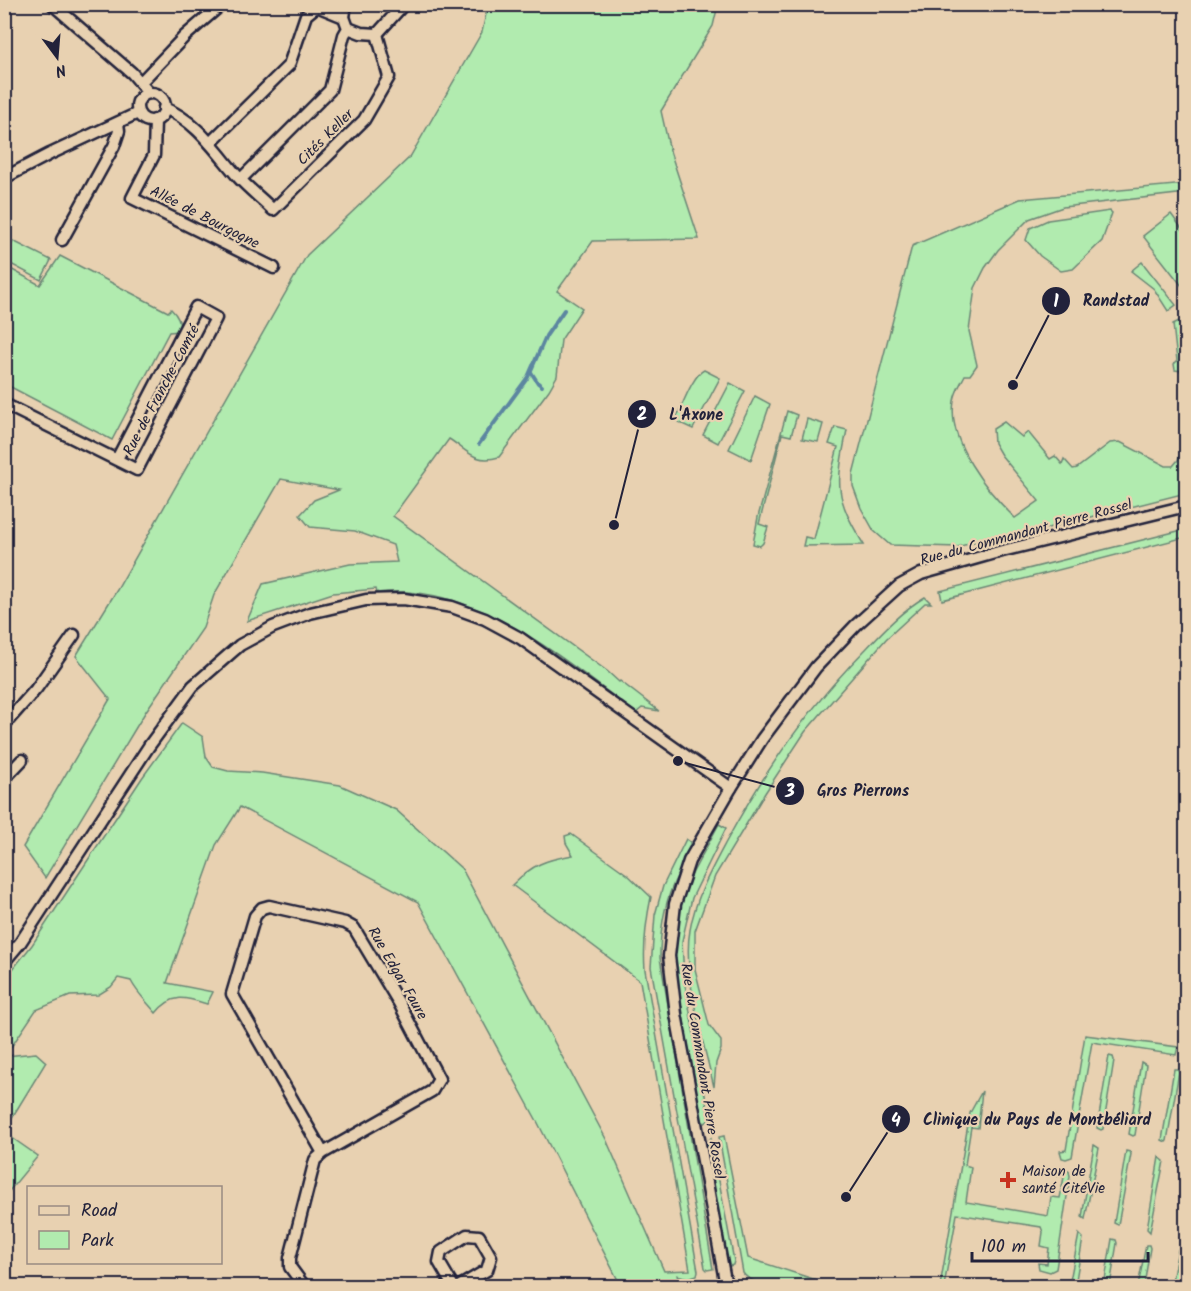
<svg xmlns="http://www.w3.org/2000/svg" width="1191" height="1291" font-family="Kalam,sans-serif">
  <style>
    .green { fill: #b1ebaf; stroke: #6a8675; stroke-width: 1.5 }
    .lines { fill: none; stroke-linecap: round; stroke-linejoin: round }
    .stream { stroke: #5c86a0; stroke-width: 4 }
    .street-casing { stroke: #22223b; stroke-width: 15 }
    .street { stroke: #e8d1b1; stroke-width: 10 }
    .poi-dot { fill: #c8321e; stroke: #e8d1b1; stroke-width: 2 }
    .labels { text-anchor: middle; stroke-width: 4.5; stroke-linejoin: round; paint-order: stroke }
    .street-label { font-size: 15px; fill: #22223b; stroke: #e8d1b1 }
    .poi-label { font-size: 15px; fill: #22223b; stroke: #e8d1b1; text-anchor: start }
    .leader { fill: none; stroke: #22223b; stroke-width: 2 }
    .callout-dot { fill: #22223b; stroke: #e8d1b1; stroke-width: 2 }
    .mark-label { font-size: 18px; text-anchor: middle; font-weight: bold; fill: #fff }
    .callout-label { font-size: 16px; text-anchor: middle; font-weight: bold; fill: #22223b; stroke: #e8d1b1; stroke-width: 4.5; stroke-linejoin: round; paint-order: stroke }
  </style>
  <rect width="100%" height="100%" fill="#e8d1b1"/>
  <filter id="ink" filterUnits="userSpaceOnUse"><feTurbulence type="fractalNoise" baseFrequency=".0167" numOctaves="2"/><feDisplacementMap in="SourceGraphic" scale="12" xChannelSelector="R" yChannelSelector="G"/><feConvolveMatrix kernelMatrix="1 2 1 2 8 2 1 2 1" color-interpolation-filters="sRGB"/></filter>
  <g filter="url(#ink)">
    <g class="green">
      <path d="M488 5H718L713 26 661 111 670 151 699 239 593 241 557 291 582 308 561 340 557 376 549 390 499 457C475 464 468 451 449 439L393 516 607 671 619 682 620 681 659 711 642 708 636 713C563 659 475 581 377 593L376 589 333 593 247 621 263 584 350 564 397 562 393 545 355 531 310 527 300 515 314 500 339 490 281 479 214 595 203 628 146 711 45 878 23 847 110 699 76 656 117 590 307 255 410 157 482 32Z"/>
      <path d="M1186 184V193L1063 207 1029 219 998 250 985 268 975 288 969 331 977 365 970 375H965C961 383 955 392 954 401 947 442 987 491 1015 518L1039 501 1001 455 994 443 993 429 1004 422 1022 437 1028 432 1050 459 1055 456 1062 464 1064 459 1073 469 1077 468 1110 443 1120 442 1166 466H1173L1178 460 1181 452 1186 453V493L1008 538 980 540 958 547 890 545 874 531 861 508 853 486V474L912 246 1020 199Z"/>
      <polygon points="1110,211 1112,213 1102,241 1073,269 1061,271 1040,256 1026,240 1030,228 1048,220"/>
      <polygon points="1171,214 1186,234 1186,291 1143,236"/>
      <polygon points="13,241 51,260 41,280 5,261"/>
      <path d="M60 256 168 312 171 309C178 316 180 321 180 331L169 332 112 440 5 384 4 271 7 267 40 285Z"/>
      <polygon points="1142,262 1176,305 1168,311 1154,289 1131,271"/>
      <polygon points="1179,321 1186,323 1186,375 1182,371 1175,370 1174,364 1177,361 1173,324"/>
      <path d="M704 370 720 378 693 429 678 422 677 416C683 404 693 375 704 370Z"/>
      <polygon points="730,383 745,391 718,443 703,435"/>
      <polygon points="755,396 770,404 751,460 729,449"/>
      <polygon points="787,411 797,415 791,436 782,434 759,524 768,527 763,543 760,546 753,544 758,517"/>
      <polygon points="807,419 823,424 818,442 802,439"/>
      <path d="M835 427 847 430C836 485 834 496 864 545L803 546 805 537 814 539 838 447 829 444Z"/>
      <polygon points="1186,529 1186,537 942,600 940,591"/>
      <path d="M925 597 931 603H925L886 639 805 732 765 793 715 876 695 931V969L709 1025 721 1041V1049L716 1063 714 1087C704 1044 682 973 690 930 695 899 711 870 726 842 764 772 808 708 864 651 882 632 901 611 925 597Z"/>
      <path d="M182 723 203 737 206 757 213 767 228 771 262 773 340 785 396 810 462 869 606 1139 664 1271 690 1270 640 981 512 885C533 864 545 860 573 855L566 843 565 836 571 834 628 875 651 897C646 921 643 945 645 970L698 1271 697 1275 688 1278 677 1275 680 1286H621L537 1121 418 902 240 807 216 845 167 983 213 992 207 1004C184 997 172 993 156 1013 147 1002 137 993 131 981L118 978 111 987 98 995 70 996 36 1010 5 1056 36 1053 46 1062 5 1129V979L32 945 142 778Z"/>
      <polygon points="719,824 726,828 692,898 682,941 684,979 709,1117 709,1120 705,1123 701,1120 674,963 677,917 683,897 693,872"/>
      <path d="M686 839 690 842C691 856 678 872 673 885 663 909 660 933 660 958L713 1269 707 1270 705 1268 651 967 655 915 663 886Z"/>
      <polygon points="1085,1035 1178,1047 1176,1055 1092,1042 1072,1157 1066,1159 1062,1158 1060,1151 1066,1150"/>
      <polygon points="1109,1056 1113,1057 1114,1060 1103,1129 1101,1130 1097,1128"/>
      <polygon points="1141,1062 1146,1065 1135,1135 1133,1136 1129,1134"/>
      <polygon points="1174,1069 1178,1069 1179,1072 1167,1141 1166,1142 1162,1140"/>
      <polygon points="982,1091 978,1128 971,1127 965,1165 971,1167 966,1202 1048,1216 1051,1197 1060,1198 1064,1177 1055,1175 1056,1172 1060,1169 1069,1171 1070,1176 1056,1269 1050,1272 1039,1269 1038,1263 1047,1264 1049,1248 1041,1246 1043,1232 1041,1227 957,1214 944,1286 940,1286 970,1113"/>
      <polygon points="5,1133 38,1156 5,1196"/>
      <path d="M724 1136 748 1258 835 1286C814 1287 755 1291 743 1273L719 1137Z"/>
      <polygon points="711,1138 734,1261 733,1265 727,1267 705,1145"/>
      <polygon points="1094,1145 1099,1148 1085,1219 1082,1217"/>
      <polygon points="1126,1151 1130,1152 1131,1154 1118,1225 1114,1223"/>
      <polygon points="1159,1157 1164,1161 1150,1232 1147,1229"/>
      <polygon points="1079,1234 1083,1238 1075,1286 1069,1286"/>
      <polygon points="1112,1239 1116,1240 1117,1243 1110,1286 1104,1286"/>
      <polygon points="1146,1245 1149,1245 1150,1248 1144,1286 1138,1286"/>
      <polygon points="1178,1250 1183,1253 1177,1286 1171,1286"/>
    </g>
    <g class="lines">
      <g class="stream">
        <polyline points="531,372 538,383 542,386"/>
        <polyline points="479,444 528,377 546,336 564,310"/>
      </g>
      <defs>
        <g id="street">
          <polyline points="52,4 132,73 149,93"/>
          <polyline points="348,28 361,33 377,34 404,4"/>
          <polyline points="141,82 185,36 222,4"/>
          <circle cx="151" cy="107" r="14"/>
          <path d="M164 108C196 120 217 153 239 178 249 189 262 199 273 210L364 120 389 77 377 34"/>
          <polyline points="155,120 154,155 132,198 274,268"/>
          <polyline points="210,143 289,65 306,15 317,6 344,17"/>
          <polyline points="4,178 50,154 138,113"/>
          <polyline points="241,179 330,90 344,35 348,28 344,17 346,4"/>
          <polyline points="62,240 114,146 119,131 118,124"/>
          <polyline points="4,404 137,470 216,318 196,307 117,459"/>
          <polyline points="4,725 36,689 74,635"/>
          <polyline points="4,779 22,760"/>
          <polyline points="4,962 20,943 149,746 193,686 240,645 273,627 310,613 366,600 404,599 452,607 485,619 520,638 731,788"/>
          <polyline points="304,1286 290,1267 290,1258 315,1160 323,1153 432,1091 439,1079 399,1003 354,928 345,923 269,906 262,908 255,916 232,994 323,1153"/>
          <polyline points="453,1286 439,1262 441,1252 467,1235 479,1236 491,1257 487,1270 460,1286"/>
          <polyline points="726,1286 676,1014 669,956 675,904 689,861 731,788 762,739 816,667 856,625 899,586 921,574 1002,551 1186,506"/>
        </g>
      </defs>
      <use href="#street" class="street-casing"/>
      <use href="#street" class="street"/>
    </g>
  </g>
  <path class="poi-dot" d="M1005 1171h6v6h6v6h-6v6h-6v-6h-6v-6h6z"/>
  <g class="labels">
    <g class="street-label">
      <text transform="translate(325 137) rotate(-45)" y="5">Cités Keller</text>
      <text transform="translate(205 217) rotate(27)" y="5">Allée de Bourgogne</text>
      <text transform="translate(161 390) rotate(-62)" y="5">Rue de Franche-Comté</text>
      <text transform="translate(1026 532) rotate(-15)" y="5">Rue du Commandant Pierre Rossel</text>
      <text transform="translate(398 973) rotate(60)" y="5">Rue Edgar Faure</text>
      <text transform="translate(703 1071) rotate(81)" y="5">Rue du Commandant Pierre Rossel</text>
    </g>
    <g class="poi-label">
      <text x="1022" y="1176">Maison de<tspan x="1022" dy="17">santé CitéVie</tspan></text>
    </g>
  </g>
  <path class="leader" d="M1013 385L1056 301M614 525L642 414M678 761L790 791M846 1197L896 1119"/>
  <g class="callout-dot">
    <circle cx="1013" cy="385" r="6"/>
    <circle cx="614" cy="525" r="6"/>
    <circle cx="678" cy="761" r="6"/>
    <circle cx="846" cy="1197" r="6"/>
    <circle cx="1056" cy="301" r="15"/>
    <circle cx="642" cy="414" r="15"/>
    <circle cx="790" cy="791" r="15"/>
    <circle cx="896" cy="1119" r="15"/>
  </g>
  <g class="mark-label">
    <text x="1056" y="307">1</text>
    <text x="642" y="420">2</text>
    <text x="790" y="797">3</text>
    <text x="896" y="1126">4</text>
  </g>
  <g class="callout-label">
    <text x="1116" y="306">Randstad</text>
    <text x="696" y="420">L'Axone</text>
    <text x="863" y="796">Gros Pierrons</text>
    <text x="1037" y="1125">Clinique du Pays de Montbéliard</text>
  </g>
  <rect width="1191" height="1291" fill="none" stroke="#e8d1b1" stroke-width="24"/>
  <rect x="12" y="12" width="1167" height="1267" fill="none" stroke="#22223b" stroke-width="2" filter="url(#ink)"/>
  <rect x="27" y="1186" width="195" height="78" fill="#e8d1b1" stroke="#998b82" stroke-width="1.5"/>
  <rect x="39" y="1206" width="30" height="9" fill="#e8d1b1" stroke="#998b82" stroke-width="1.5"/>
  <text x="81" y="1216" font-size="18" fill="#22223b">Road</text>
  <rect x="39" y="1231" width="30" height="18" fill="#b1ebaf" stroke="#998b82" stroke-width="1.5"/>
  <text x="81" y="1246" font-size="18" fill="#22223b">Park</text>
  <g transform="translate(57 57) rotate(164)" stroke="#e8d1b1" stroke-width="4.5" paint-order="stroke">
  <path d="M0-4.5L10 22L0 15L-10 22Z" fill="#22223b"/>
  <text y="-9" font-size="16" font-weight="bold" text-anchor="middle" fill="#22223b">N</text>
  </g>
  <path d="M972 1252v9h176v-9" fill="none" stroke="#22223b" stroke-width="3"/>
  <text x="981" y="1252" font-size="18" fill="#22223b" stroke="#e8d1b1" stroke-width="4.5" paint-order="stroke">100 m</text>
</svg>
